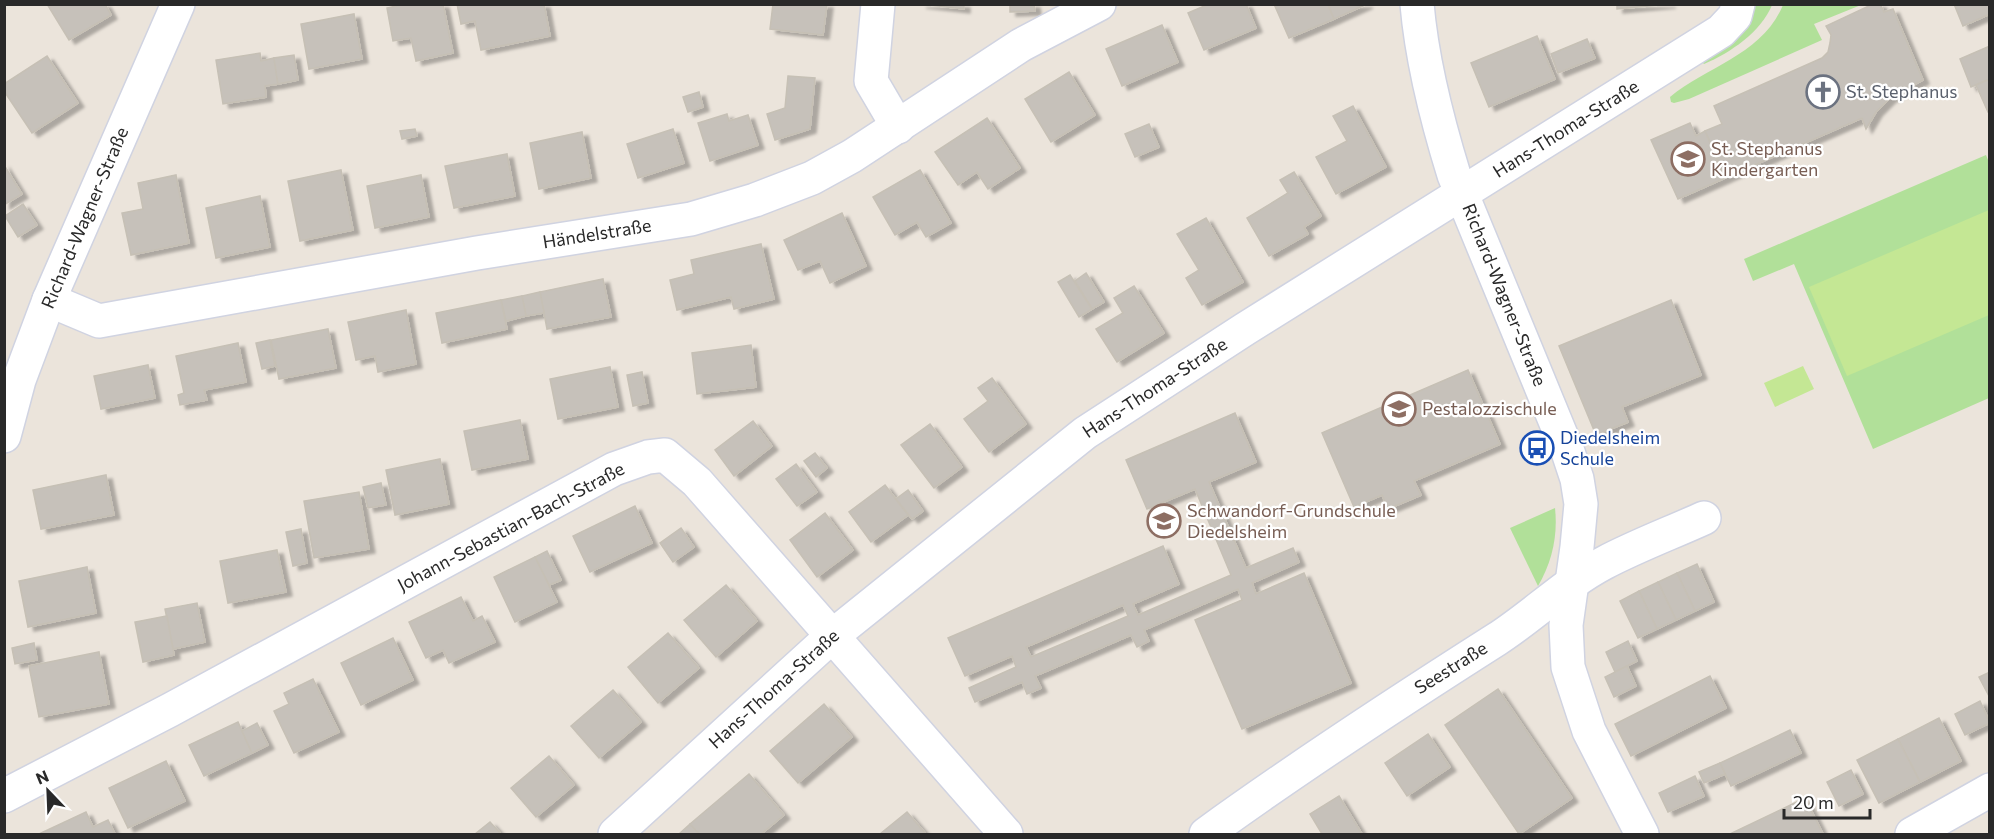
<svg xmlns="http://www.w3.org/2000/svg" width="1994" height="839" font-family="Commissioner,sans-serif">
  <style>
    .green { fill: #b1e099 }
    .pitch { fill: #c4e794 }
    .building { fill: #c6c1ba; stroke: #c6c0b5; stroke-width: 1.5; fill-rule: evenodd; filter: url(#shadow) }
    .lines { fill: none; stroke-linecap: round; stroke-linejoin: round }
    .minor-casing { stroke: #d0d3e1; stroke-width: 36 }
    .minor { stroke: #fff; stroke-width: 33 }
    .labels { text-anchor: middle; stroke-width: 4.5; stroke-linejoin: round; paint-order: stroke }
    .worship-label { font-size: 18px; fill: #5b616d; stroke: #fff; text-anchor: start }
    .street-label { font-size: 18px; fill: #292929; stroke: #fff }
    .education-label { font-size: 18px; fill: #785e54; stroke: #fff; text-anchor: start }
    .transit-label { font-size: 18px; fill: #164399; stroke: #fff; text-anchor: start }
  </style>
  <defs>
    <filter id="shadow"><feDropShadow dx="6" dy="4" stdDeviation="1.5" flood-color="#0004"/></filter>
  </defs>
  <rect width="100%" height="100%" fill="#ebe4db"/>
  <g class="green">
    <path d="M1749 5H1772C1761 32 1730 53 1704 64L1701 61Z"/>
    <path d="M1783 5H1861L1814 24 1822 40 1689 99 1674 103 1671 102 1670 97C1708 66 1763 54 1783 5Z"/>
    <polygon points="1986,155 1990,165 1989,398 1873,449 1794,264 1753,281 1744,259"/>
    <path d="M1555 508C1558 536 1552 562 1538 586L1510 528Z"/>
  </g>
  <g class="pitch">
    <polygon points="1989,210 1989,315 1847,376 1809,287"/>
    <polygon points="1803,366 1814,389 1775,407 1764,383"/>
  </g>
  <g class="building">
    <polygon points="47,4 105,4 111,15 69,40"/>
    <polygon points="405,4 443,4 453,53 416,61 411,38 393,41 387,8"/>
    <polygon points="457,4 544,4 550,36 481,50 475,21 461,24"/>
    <polygon points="773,4 827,4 823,35 770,29"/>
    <polygon points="920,4 964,4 964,9"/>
    <polygon points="1010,4 1034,4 1035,11 1010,12"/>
    <polygon points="1209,4 1246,4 1256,28 1204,50 1188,13"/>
    <polygon points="1274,4 1328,4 1334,19 1289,38"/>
    <polygon points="1328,4 1367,4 1334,19"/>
    <polygon points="1617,4 1670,4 1617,9"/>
    <polygon points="1873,4 1880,4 1884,12 1893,9 1923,80 1890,98 1876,112 1866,129 1862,118 1725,178 1705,131 1722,124 1714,106 1822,58 1828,52 1830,43 1831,35 1826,26"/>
    <polygon points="1954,4 1990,4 1990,14 1963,26"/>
    <polygon points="354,14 362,59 309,69 301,24"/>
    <polygon points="1162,25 1178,62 1122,86 1106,49"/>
    <polygon points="1537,36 1555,79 1489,107 1471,63"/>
    <polygon points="1587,39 1595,58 1558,73 1551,54"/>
    <polygon points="1990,46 1990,79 1971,87 1960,59"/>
    <polygon points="260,53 261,61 274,58 278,84 265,86 266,97 223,104 216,60"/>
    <polygon points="294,55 298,80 278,84 274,58"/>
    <polygon points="47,56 78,103 32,133 4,91 4,84"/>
    <polygon points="1069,72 1095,115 1051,142 1025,99"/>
    <polygon points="788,76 815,78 810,129 775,140 767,114 785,108"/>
    <polygon points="1990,79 1990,111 1988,112 1976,85"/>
    <polygon points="699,92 703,107 688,112 683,97"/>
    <polygon points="1353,106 1386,167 1336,194 1316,157 1347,141 1333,116"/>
    <polygon points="727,114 729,121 748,115 758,145 710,161 698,123"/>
    <polygon points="987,118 1020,168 988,189 977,172 958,185 935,152"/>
    <polygon points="1690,123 1696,136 1705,131 1725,178 1678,199 1651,140"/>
    <polygon points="1149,124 1159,147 1135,157 1125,134"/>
    <polygon points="415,129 417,136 402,139 400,131"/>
    <polygon points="673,129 684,163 638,178 627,144"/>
    <polygon points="582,132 591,178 539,189 530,143"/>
    <polygon points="507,154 515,196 454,208 445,166"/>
    <polygon points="4,165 22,194 4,205"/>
    <polygon points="341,170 353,230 300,241 288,181"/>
    <polygon points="920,170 951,223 926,237 917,222 895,235 873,197"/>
    <polygon points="1294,172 1321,216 1304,227 1308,234 1269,256 1247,218 1288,193 1280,180"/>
    <polygon points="176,175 189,243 131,255 122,213 143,209 138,183"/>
    <polygon points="421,175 429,217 375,228 367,186"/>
    <polygon points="260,196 270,247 216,258 206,208"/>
    <polygon points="23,204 37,225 18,237 5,216"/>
    <polygon points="842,213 866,266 830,283 820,261 798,270 784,240"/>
    <polygon points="1206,218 1243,282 1202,305 1186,278 1199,270 1177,234"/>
    <polygon points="761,244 774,299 734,309 731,297 677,310 670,280 694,274 691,260"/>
    <polygon points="1086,273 1104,302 1092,309 1075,281"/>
    <polygon points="1070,275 1092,309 1079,317 1058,282"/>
    <polygon points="603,279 611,317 547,329 540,292"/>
    <polygon points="1134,286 1164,333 1117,362 1096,329 1123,313 1114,298"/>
    <polygon points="540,292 544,313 526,316 522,296"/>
    <polygon points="522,296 526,316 506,321 501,300"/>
    <polygon points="501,300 507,329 442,343 436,313"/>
    <polygon points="1671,300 1701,375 1622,407 1628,422 1596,435 1559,346"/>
    <polygon points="406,310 416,364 378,372 375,356 356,360 348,322"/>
    <polygon points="328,329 336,368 279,379 271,340"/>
    <polygon points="270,340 275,366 262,369 256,343"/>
    <polygon points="238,343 246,382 204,390 207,400 180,405 178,395 184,393 176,356"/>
    <polygon points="751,345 756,387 697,394 692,353"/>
    <polygon points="148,365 155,398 101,409 94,376"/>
    <polygon points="610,367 618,407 558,419 550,379"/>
    <polygon points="1468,370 1500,444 1414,481 1421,495 1388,509 1382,495 1354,507 1322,433"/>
    <polygon points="642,372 648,403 633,406 627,375"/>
    <polygon points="992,378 1026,424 989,452 964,419 988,401 978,388"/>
    <path d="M1235 413 1256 462 1209 482 1246 568 1293 548 1299 562 1252 583 1256 594 1304 573 1351 683 1242 729 1195 620 1242 600 1238 589 1144 630 1149 641 1137 647 1131 635 1035 676 1041 688 1027 694 1022 682 975 702 969 688 1016 667 1012 656 965 676 948 638 1163 546 1179 584 1133 604 1138 615 1231 575 1195 489 1147 509 1126 460ZM1123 605 1128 616 1031 657 1026 647Z"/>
    <polygon points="520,420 528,459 472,470 464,431"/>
    <polygon points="753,421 772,446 734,476 715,450"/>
    <polygon points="930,424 962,467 934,488 901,445"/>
    <polygon points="815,453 827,468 816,477 804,461"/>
    <polygon points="440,459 449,504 395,515 386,470"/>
    <polygon points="796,464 817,492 797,506 776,479"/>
    <polygon points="106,475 114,515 41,529 33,490"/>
    <polygon points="381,483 386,505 368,508 363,487"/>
    <polygon points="885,485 908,515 871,542 849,512"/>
    <polygon points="908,490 923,511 912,519 896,499"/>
    <polygon points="359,492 369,549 314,558 304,501"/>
    <polygon points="635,506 652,543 590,572 573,536"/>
    <polygon points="825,513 853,550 817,577 790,540"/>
    <polygon points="681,528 694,547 673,562 660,543"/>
    <polygon points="301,529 307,563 293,566 286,532"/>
    <polygon points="277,550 286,592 228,603 220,561"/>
    <polygon points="547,551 561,580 549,585 535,557"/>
    <polygon points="535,557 557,602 515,622 494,577"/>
    <polygon points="1697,564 1714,602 1695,611 1677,573"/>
    <polygon points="87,567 96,613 28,627 19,581"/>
    <polygon points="1677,573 1695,611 1676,620 1658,582"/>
    <polygon points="1658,582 1676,620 1657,629 1639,591"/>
    <polygon points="726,585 757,621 716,657 684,620"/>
    <polygon points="1639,591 1657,629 1638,638 1620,601"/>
    <polygon points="461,597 473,621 482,616 495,642 449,663 443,650 426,658 409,622"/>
    <polygon points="197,603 205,642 173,649 165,609"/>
    <polygon points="167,616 174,655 143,662 135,622"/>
    <polygon points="668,633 699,668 658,703 628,667"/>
    <polygon points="393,638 413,680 361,705 341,663"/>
    <polygon points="1628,641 1637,661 1615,672 1606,652"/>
    <polygon points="34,643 37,660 15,664 12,648"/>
    <polygon points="99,652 109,704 39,717 29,666"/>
    <polygon points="1627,666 1636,686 1614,697 1605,677"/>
    <polygon points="1990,672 1990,698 1979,677"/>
    <polygon points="1710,676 1726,708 1631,756 1615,724"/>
    <polygon points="313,679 339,732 294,753 274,711 289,704 284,693"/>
    <polygon points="1498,689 1572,798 1519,834 1445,725"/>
    <polygon points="613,690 641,722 599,758 571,726"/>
    <polygon points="1980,701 1990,723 1965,735 1955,714"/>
    <polygon points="824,704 852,737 798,783 770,751"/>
    <polygon points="1939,718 1961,761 1920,782 1898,739"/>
    <polygon points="238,722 252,753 204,776 189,745"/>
    <polygon points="257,723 268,745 252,753 242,731"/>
    <polygon points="1790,730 1801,753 1731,786 1720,763"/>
    <polygon points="1428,734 1450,767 1407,796 1385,763"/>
    <polygon points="1898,739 1920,782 1879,803 1857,760"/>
    <polygon points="549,756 574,785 536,817 511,788"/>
    <polygon points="166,761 185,801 128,828 109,788"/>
    <polygon points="1720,763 1725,774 1704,783 1699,772"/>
    <polygon points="1851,770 1863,794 1839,806 1827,782"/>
    <polygon points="749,774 784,815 761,834 699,834 690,824"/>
    <polygon points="1695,776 1704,796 1668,812 1659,793"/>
    <polygon points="1339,796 1362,834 1322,834 1310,814"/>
    <polygon points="1805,798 1823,834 1730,834"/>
    <polygon points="86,812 93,827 108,820 115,834 39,834"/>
    <polygon points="907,812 926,834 880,834"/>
    <polygon points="490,822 501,834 475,834"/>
    <polygon points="690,824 699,834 679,834"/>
  </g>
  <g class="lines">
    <defs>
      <g id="minor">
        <polyline points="878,4 871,81 898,127"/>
        <path d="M1417 4C1422 62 1437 120 1454 175L1568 452 1577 479 1581 504 1577 547 1566 625 1568 667 1589 731 1642 834"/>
        <polyline points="49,300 99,321 477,253 691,219 755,200 812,178 852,156 1021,45 1099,4"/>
        <polyline points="4,436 19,380 49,300 178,4"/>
        <polyline points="4,796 170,710 614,469 648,457 665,455 697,482 1006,834"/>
        <polyline points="615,834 831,637 1085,433 1245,329 1721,31 1735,16 1738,4"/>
        <path d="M1206 834C1300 766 1398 702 1497 639 1534 615 1566 583 1604 563 1636 546 1671 533 1704 518"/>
        <polyline points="1912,834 1990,790"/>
      </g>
    </defs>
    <use href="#minor" class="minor-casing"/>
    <use href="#minor" class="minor"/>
  </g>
  <defs>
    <symbol id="church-ring" viewBox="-11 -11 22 22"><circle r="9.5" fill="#fff" stroke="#6b7280" stroke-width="1.5"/><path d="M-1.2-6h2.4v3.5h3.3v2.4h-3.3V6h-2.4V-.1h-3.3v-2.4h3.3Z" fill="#6b7280"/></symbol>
    <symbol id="school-ring" viewBox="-11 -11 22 22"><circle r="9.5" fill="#fff" stroke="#8d6e63" stroke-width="1.5"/><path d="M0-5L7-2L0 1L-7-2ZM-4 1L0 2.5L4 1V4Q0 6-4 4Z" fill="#8d6e63"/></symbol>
    <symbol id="bus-ring" viewBox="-11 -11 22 22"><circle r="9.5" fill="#fff" stroke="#1a4fb4" stroke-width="1.5"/><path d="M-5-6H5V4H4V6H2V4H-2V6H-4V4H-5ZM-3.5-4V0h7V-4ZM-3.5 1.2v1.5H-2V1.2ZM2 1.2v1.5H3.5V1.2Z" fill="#1a4fb4"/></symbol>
  </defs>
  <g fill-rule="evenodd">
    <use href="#church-ring" x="1804" y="73" width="38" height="38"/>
    <use href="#school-ring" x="1669" y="140" width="38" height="38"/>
    <use href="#school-ring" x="1380" y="390" width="38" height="38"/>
    <use href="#bus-ring" x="1518" y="429" width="38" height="38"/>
    <use href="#school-ring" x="1145" y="502" width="38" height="38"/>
  </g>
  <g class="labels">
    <g class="worship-label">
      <text x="1846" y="98">St. Stephanus</text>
    </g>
    <g class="street-label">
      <text transform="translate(1566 129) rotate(-32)" y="6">Hans-Thoma-Straße</text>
      <text transform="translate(85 218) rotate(-67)" y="6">Richard-Wagner-Straße</text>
      <text transform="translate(597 234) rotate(-9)" y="6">Händelstraße</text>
      <text transform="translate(1504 295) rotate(68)" y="6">Richard-Wagner-Straße</text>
      <text transform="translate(1155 388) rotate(-33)" y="6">Hans-Thoma-Straße</text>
      <text transform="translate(511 527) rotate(-28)" y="6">Johann-Sebastian-Bach-Straße</text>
      <text transform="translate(1451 668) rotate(-32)" y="6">Seestraße</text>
      <text transform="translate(774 689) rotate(-42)" y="6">Hans-Thoma-Straße</text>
    </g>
    <g class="education-label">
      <text x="1711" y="155">St. Stephanus<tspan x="1711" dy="21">Kindergarten</tspan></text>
      <text x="1422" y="415">Pestalozzischule</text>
      <text x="1187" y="517">Schwandorf-Grundschule<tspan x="1187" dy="21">Diedelsheim</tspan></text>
    </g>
    <g class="transit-label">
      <text x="1560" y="444">Diedelsheim<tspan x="1560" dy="21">Schule</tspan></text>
    </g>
  </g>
  <rect width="1994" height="839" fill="none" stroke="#292929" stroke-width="12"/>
  <g transform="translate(48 791) rotate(337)" stroke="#ffffff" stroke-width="4.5" paint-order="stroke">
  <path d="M0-4.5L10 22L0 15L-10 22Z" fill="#292929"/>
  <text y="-9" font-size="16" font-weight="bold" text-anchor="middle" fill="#292929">N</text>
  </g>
  <path d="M1784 809v9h86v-9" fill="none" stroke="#292929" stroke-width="3"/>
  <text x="1793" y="809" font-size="18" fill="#292929" stroke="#ffffff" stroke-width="4.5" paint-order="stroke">20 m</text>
</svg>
